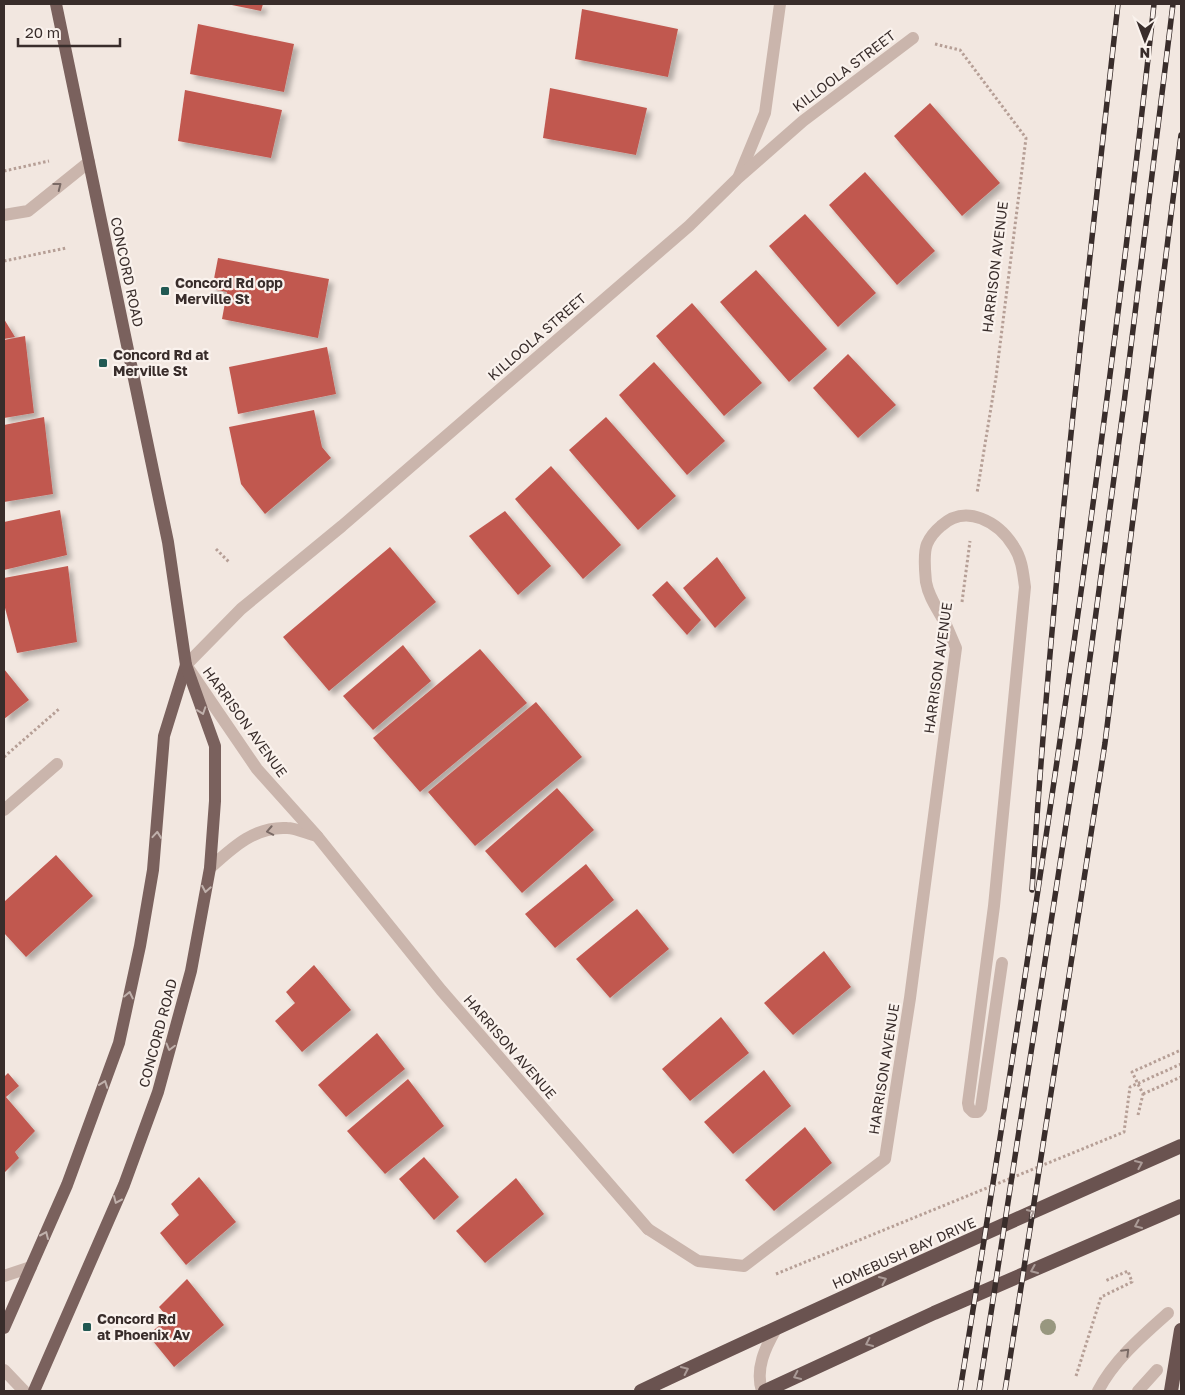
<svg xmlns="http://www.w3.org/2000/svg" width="1185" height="1395" font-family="'Golos Text',sans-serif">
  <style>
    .building { fill: #c15850; filter: url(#shadow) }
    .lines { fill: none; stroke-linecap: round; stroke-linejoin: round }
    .path { stroke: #b69f96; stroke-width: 3; stroke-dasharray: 2.5 2.5; stroke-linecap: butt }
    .service { stroke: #cab5ac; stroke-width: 12 }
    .minor { stroke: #cab5ac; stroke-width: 12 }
    .primary { stroke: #7a615d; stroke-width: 12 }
    .trunk { stroke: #6a5350; stroke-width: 14 }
    .rail-casing { stroke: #392d2b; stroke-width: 5.5 }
    .rail { stroke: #faf2ed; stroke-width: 4; stroke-dasharray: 11; stroke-linecap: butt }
    .tree { fill: #98977f }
    .oneway { stroke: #7a6a65 }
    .oneway2 { stroke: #c0b1ac }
    .oneway3 { stroke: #ab9b97 }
    .poi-dot { fill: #225953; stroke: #faf2ed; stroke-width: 2 }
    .labels { text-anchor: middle; stroke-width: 4.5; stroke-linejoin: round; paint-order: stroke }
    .street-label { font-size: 14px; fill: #392d2b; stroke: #faf2ed }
    .poi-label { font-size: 14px; font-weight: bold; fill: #392d2b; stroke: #faf2ed; text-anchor: start }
  </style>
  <defs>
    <filter id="shadow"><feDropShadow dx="4.5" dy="4.5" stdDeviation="2.5" flood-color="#0004"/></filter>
  </defs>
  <rect width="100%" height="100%" fill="#f2e7e0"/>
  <g class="building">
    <polygon points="227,4 263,4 261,11"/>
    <polygon points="582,9 678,29 668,77 575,59"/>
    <polygon points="198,24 294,44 284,92 190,74"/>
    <polygon points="550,88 647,108 636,155 543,138"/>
    <polygon points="185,90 282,110 271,158 178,141"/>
    <polygon points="930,103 1000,183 962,216 894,136"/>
    <polygon points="865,172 935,251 897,285 829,205"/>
    <polygon points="805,214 876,293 838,327 769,246"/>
    <polygon points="218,258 329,279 318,338 222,319 227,292 212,289"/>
    <polygon points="756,270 827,349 789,382 720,302"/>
    <polygon points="692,303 762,383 724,416 656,336"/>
    <polygon points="4,319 15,337 4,339"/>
    <polygon points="25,336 34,413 4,418 4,340"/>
    <polygon points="327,347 336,394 238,414 229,367"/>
    <polygon points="848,354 896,405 858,438 813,388"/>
    <polygon points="654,362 725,441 687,475 619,395"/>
    <polygon points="314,410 322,447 331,458 265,514 241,484 229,427"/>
    <polygon points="44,417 53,494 4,502 4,425"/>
    <polygon points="606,417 676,496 638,530 569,450"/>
    <polygon points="551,466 621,545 583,579 515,499"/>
    <polygon points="60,510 67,555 4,570 4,522"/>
    <polygon points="505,511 551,566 518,595 469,536"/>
    <polygon points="390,547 436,602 329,691 283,637"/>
    <polygon points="717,557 746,598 715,628 683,588"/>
    <polygon points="68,566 77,642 17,653 4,604 4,578"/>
    <polygon points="667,581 701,620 687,635 652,595"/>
    <polygon points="403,645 431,681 373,730 343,696"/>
    <polygon points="480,649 527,703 420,792 373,738"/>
    <polygon points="4,669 29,700 4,719"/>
    <polygon points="536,702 582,757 475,846 428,792"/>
    <polygon points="557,788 594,830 522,893 485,851"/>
    <polygon points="56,855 93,896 26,957 4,933 4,898 5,901"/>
    <polygon points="586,864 614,900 555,948 525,914"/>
    <polygon points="637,909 669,949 610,998 576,959"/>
    <polygon points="824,951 851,987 793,1035 764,1003"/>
    <polygon points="314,965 351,1010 302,1052 275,1021 295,1003 286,992"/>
    <polygon points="721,1017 749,1053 690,1101 662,1069"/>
    <polygon points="377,1033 405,1069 346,1117 318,1085"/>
    <polygon points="764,1070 791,1106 733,1154 704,1122"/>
    <polygon points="8,1073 19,1086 6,1097 35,1131 15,1152 19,1158 4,1173 4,1077"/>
    <polygon points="408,1079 444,1126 385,1174 347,1131"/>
    <polygon points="805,1127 832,1163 774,1211 745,1180"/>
    <polygon points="424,1157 459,1197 434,1220 399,1179"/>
    <polygon points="199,1177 236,1222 186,1265 160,1233 179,1215 171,1204"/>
    <polygon points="516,1178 544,1214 485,1263 456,1231"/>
    <polygon points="187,1279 224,1325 174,1367 148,1335 168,1318 159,1307"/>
  </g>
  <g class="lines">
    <g class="path">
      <polyline points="935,44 960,50 1026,138 996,377 977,493"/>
      <polyline points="4,171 49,161"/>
      <polyline points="4,261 66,248"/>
      <polyline points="216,549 229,562"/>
      <polyline points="962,602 970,541"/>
      <polyline points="4,757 59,709"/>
      <polyline points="1143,1094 1181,1077"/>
      <polyline points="1138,1115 1143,1094 1132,1072 1181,1050"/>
      <polyline points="776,1274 1124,1132 1130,1087 1181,1064"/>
      <polyline points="1076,1376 1101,1297 1132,1282 1128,1271 1105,1281"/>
    </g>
    <g class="service">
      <path d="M648 1229 698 1261 744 1266 885 1159 910 998 956 648C953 641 950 634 947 627 940 612 929 599 926 582 925 571 923 554 927 544 930 537 935 531 941 526 966 503 999 522 1014 547 1022 559 1023 573 1025 587L994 906 968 1103 969 1108 973 1112H978L981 1108 1002 963"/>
      <path d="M762 1391C755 1369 765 1348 776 1329"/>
      <path d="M1098 1391C1114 1360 1142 1336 1168 1313"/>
      <polyline points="1138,1391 1157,1370"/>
    </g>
    <g class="minor">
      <polyline points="739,176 765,113 780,4"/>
      <polyline points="4,215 28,211 89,162"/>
      <polyline points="4,810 57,764"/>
      <path d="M210 868C232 848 255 826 287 828 296 828 308 834 317 836"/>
      <polyline points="648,1229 441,990 317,836 257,769 186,665 241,609 342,526 689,226 738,178 803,121 913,38"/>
      <polyline points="4,1276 31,1267"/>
      <polyline points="4,1370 24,1391"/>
    </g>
    <g class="primary">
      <polyline points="4,1328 67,1185 119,1043 140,946 153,870 164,736 186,665"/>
      <polyline points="34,1391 124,1185 158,1092 191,971 210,868 215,801 215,746 186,665 168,542 56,4"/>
    </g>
    <g class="trunk">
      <path d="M641 1391C820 1307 1000 1226 1181 1146"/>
      <polyline points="765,1391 934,1313 1181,1206"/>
      <polyline points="1171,1391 1181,1330"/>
    </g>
    <defs>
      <g id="rail">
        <path d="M1032 890C1051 593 1085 299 1118 4"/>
        <path d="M960 1391C1034 930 1104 468 1154 4"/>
        <polyline points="979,1391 1079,740 1124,403 1173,4"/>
        <polyline points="1005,1391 1105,743 1181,135"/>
      </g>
    </defs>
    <use href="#rail" class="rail-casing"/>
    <use href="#rail" class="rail"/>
  </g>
  <circle class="tree" cx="1048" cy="1327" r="8"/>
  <defs><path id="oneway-chevron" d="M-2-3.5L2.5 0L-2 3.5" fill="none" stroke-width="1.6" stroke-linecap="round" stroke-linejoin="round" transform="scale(1.25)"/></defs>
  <g class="oneway">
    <use href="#oneway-chevron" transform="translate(58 186) rotate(-38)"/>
    <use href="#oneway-chevron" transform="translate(270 831) rotate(169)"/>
    <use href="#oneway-chevron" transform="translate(1126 1352) rotate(-45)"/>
  </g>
  <g class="oneway2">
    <use href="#oneway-chevron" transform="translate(202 711) rotate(71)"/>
    <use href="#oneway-chevron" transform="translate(157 835) rotate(-85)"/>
    <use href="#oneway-chevron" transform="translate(206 889) rotate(100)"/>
    <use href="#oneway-chevron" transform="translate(129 995) rotate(-78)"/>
    <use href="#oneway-chevron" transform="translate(170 1047) rotate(105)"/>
    <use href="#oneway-chevron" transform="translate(104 1084) rotate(-70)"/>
    <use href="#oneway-chevron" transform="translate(117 1200) rotate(114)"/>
    <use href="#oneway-chevron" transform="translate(45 1235) rotate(-66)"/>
  </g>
  <g class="oneway3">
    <use href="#oneway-chevron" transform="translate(1139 1164) rotate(-23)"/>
    <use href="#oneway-chevron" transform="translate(1031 1213) rotate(-25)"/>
    <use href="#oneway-chevron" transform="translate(1138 1225) rotate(156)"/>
    <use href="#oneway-chevron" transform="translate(1034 1270) rotate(157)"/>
    <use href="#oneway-chevron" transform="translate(883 1280) rotate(-24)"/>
    <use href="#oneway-chevron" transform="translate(869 1343) rotate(155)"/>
    <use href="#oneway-chevron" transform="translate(685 1370) rotate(-25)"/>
    <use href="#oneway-chevron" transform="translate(797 1376) rotate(155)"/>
  </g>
  <g class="poi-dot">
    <rect x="160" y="286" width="10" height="10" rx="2.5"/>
    <rect x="98" y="358" width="10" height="10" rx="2.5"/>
    <rect x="82" y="1322" width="10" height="10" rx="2.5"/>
  </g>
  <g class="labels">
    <g class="street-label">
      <text transform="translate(844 71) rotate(-37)" y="5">KILLOOLA STREET</text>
      <text transform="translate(995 267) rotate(-83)" y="5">HARRISON AVENUE</text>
      <text transform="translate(127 272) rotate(78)" y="5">CONCORD ROAD</text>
      <text transform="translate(537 337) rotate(-41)" y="5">KILLOOLA STREET</text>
      <text transform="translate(938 668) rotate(-82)" y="5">HARRISON AVENUE</text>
      <text transform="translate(245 722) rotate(54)" y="5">HARRISON AVENUE</text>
      <text transform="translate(158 1033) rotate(-75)" y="5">CONCORD ROAD</text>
      <text transform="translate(510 1047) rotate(49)" y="5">HARRISON AVENUE</text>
      <text transform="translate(884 1069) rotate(-81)" y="5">HARRISON AVENUE</text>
      <text transform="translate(904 1253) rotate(-24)" y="5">HOMEBUSH BAY DRIVE</text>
    </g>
    <g class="poi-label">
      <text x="175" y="288">Concord Rd opp<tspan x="175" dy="16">Merville St</tspan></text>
      <text x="113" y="360">Concord Rd at<tspan x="113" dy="16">Merville St</tspan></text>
      <text x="97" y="1324">Concord Rd<tspan x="97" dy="16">at Phoenix Av</tspan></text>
    </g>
  </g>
  <rect width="1185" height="1395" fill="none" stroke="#392d2b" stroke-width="10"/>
  <g transform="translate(1145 40) rotate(181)" stroke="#faf2ed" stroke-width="4" paint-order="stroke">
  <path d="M0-4L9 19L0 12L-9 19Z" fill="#392d2b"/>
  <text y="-8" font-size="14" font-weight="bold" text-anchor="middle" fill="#392d2b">N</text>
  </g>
  <path d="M18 38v8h102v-8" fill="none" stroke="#392d2b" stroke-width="2.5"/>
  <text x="25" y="38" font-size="15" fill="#392d2b" stroke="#faf2ed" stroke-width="4" paint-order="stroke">20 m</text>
</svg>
